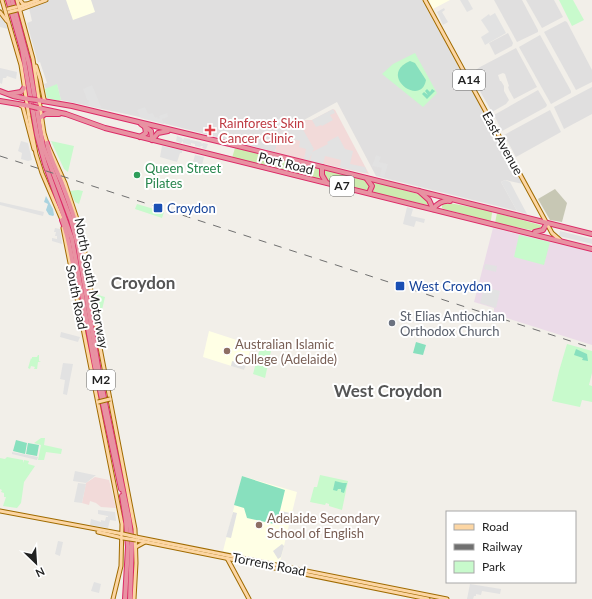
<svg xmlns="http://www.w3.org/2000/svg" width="592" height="599" font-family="Lato,sans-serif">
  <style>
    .residential { fill: #e0dfdf }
    .commercial { fill: #f2dad9 }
    .industrial { fill: #ebdbe8 }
    .education { fill: #ffffe5 }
    .construction { fill: #c7c7b4 }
    .grass { fill: #cdebb0 }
    .park { fill: #c8facc }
    .pitch { fill: #88e0be }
    .parking { fill: #e2e2e2 }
    .water { fill: #aad3df }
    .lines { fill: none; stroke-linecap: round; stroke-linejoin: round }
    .major-casing { stroke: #a06b00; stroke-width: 5 }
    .highway-casing { stroke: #dc2a67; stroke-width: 6 }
    .major { stroke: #fcd6a4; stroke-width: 3 }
    .highway { stroke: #e892a2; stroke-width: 4 }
    .rail { stroke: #707070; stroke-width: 1; stroke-dasharray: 8 8; stroke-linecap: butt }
    .major-bridge-casing { stroke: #a06b00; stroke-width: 5; stroke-linecap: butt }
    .highway-bridge-casing { stroke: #dc2a67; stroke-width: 6; stroke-linecap: butt }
    .major-bridge { stroke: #fcd6a4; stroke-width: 3 }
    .highway-bridge { stroke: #e892a2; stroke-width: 4 }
    .health-dot { fill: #e0444e; stroke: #fff; stroke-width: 1.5 }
    .leisure-dot { fill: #2e9e5b; stroke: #fff; stroke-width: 1.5 }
    .transit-dot { fill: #1a4fb4; stroke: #fff; stroke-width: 1.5 }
    .worship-dot { fill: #6b7280; stroke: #fff; stroke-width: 1.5 }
    .education-dot { fill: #8d6e63; stroke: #fff; stroke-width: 1.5 }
    .labels { text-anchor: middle; stroke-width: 4; stroke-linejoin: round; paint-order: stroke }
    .shield { fill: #fff; stroke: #646464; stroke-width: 1 }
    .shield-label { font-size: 12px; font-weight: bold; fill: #222 }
    .health-label { font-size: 13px; fill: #be3a42; stroke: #fff; text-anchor: start }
    .street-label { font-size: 13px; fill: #222; stroke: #fff }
    .leisure-label { font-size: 13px; fill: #27864d; stroke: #fff; text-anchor: start }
    .transit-label { font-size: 13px; fill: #164399; stroke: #fff; text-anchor: start }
    .worship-label { font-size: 13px; fill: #5b616d; stroke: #fff; text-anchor: start }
    .education-label { font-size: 13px; fill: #785e54; stroke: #fff; text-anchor: start }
    .district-label { font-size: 17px; font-weight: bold; fill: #555; stroke: #fff }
  </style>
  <rect width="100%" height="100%" fill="#f2efe9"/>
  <g class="residential">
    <polygon points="50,0 422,0 523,184 505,180 501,182 517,211 376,176 337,102 280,133 275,152 135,116 61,100 57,85 46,89 44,84 47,83 40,62 38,63 27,23 32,21 29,8"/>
    <polygon points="494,0 522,0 538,30 538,32 517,42"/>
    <polygon points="526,0 554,0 563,17 542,28"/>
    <polygon points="565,21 567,22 592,70 592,82 576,90 544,32"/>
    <polygon points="508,33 513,43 512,46 495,55 489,43"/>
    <polygon points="540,35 571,91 571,93 551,104 519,47"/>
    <polygon points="516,48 537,87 514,99 509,90 508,87 509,86 505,74 503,73 498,75 500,81 501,81 504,86 504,91 509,100 506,104 492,112 470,74 480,67"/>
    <polygon points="592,87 592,114 564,129 554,107"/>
    <polygon points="538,90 547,105 546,107 502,131 494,115"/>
    <polygon points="550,110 561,132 516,157 504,135"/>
  </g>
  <g class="commercial">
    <polygon points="333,109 335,110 369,174 275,153 279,133 304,120 312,120"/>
    <polygon points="95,477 109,480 116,508 101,507 96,503 90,501 89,505 82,503 86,483"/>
  </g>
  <polygon class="industrial" points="493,228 592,252 592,345 494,314 494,308 474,302"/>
  <g class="education">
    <polygon points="66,0 91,0 95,12 73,20"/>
    <polygon points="429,0 450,0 433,9"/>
    <polygon points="209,331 252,345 244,370 203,357"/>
    <polygon points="242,476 297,492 282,554 280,562 278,563 223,551"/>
  </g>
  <polygon class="construction" points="555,189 567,203 562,222 550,220 538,199"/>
  <g class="grass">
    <polygon points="235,148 271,156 268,167 232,158"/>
    <polygon points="275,158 321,169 324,181 273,168"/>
    <path d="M324 170C335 172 366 175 371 186L369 192 328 182 323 175Z"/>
    <polygon points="371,181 422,195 431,204 428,204 427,205 373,193 374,188"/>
    <polygon points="444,202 492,211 492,213 491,220 489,221 444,209 442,208 442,205"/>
    <polygon points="497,213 540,225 542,226 541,230 536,231 495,223"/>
  </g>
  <g class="park">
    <polygon points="559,0 573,0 584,20 572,26"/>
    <polygon points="415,53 437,93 423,107 382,74 393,64"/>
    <polygon points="57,84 61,100 59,101 47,98 45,89"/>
    <polygon points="51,141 74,146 68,172 64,169"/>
    <polygon points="78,190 83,191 79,204 75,202 70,191"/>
    <polygon points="137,204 164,212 162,218 135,209"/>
    <polygon points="519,235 550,242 544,265 514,257"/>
    <polygon points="95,294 105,297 99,323"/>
    <polygon points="567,344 592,351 592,373 589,385 592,386 592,402 582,400 580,407 552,401 559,371"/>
    <polygon points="260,348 271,351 265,378 253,374"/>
    <polygon points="38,355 39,355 39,361 41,362 38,362 37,369 34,369 35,367 31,366 30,369 28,368 31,358 32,359 32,357 37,357"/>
    <polygon points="41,438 45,438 44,445 62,449 61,454 46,452 44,460 38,460 41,445 34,443"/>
    <polygon points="7,457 23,460 23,463 24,460 29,461 28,464 35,466 24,482 21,503 17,508 3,506 6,497 4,497 4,493 1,492 2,490 0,489 0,458 5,459"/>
    <polygon points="320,475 348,481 342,510 329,506 329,504 326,503 325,505 310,502 314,487 317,487"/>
  </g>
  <g class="pitch">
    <path d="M410 61 415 63 426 80C421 108 377 75 410 61Z"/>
    <polygon points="427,89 430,92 432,89 435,91 427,99 422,94 424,92 428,95 425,91"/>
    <polygon points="416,342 426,345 423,355 413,353"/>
    <polygon points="576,349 587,354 588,361 582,360 583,358 574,355"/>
    <polygon points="16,440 27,443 25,454 13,451"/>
    <polygon points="28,443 39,445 37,456 26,454"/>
    <polygon points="242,476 285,490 278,519 276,519 274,524 247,518 244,508 234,505"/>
    <polygon points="335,481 339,482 338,488 339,482 343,483 342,489 343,483 347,483 344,493 341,492 341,489 338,489 337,491 333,490"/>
  </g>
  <g class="parking">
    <polygon points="460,0 468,0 473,9 467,12"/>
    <polygon points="444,8 445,10 442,12 448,22 443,25 437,12"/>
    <polygon points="495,13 506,33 485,45 481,37 489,32 481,20 489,14 490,16"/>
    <polygon points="0,16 3,17 8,29 0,27"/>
    <polygon points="0,68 17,72 16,79 7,76 6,78 3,78 2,84 0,83"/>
    <polygon points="92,85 101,107 100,108 88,105 89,100 87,100 83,89"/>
    <polygon points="145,107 148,114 153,113 155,118 157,117 158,119 160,118 159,116 167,113 168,117 162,119 164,124 141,118 137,110"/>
    <polygon points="333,109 335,113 330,115 333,120 322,126 321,125 316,127 312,120"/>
    <polygon points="303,120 305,123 301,126 314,149 312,152 328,144 327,142 338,136 345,149 353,151 350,164 365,167 367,172 365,173 340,167 341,160 325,156 323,164 310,161 312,153 309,160 304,159 306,149 299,147 300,141 279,136 280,133"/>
    <polygon points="177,136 182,138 183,140 184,138 190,139 191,141 191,140 201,142 202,144 203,143 208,144 206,149 202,148 203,146 201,146 200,147 195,146 195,144 191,143 191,145 183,143 183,141 181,143 176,141"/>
    <polygon points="21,141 28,143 32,160 28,161 21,159 22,153 18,151"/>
    <polygon points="162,146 182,150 182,153 180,153 177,162 160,157"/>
    <polygon points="195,155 204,157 202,165 198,164 196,171 191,170"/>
    <polygon points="376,155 381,157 379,162 388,164 384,177 380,176 382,168 372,166"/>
    <polygon points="505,180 510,182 527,214 517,211 501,182"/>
    <polygon points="0,202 44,212 43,216 0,205"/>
    <polygon points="407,207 413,209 411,216 425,219 424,223 416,221 414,227 403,224"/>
    <polygon points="55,228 60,229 62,244 52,241 52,238 57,239 57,236 55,236 56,232 54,232"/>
    <polygon points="560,231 592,239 592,244 559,236"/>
    <polygon points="485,264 497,266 496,272 484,269"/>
    <polygon points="484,287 500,291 496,308 480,303"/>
    <polygon points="61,332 80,337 78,342 60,337"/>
    <polygon points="232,361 246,365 244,370 231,366"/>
    <polygon points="63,363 73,364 67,395 63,394 65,380 60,379"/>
    <polygon points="12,452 38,457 37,460 12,454"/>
    <polygon points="75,471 94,475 96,475 86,483 73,481"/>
    <polygon points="78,483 86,484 82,503 74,502"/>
    <polygon points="98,510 115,512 116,521 110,520 108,528 90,525 91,519 101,522 101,520 105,521 106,517 108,517 108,516 98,514"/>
    <polygon points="281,511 290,513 287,522 282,521 283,516 280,515"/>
    <polygon points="233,512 237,513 231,538 226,537"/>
    <polygon points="58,541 63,542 60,556 55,554"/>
    <polygon points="282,544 284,546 281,557 278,559 273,551"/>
    <polygon points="94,582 101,584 99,593 91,591"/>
    <polygon points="470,584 501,589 500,594 482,591 481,595 476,594 476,596 474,596 473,599 467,599"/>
  </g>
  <polygon class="water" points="46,196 53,209 54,215 53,216 49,215 46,210 48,204 44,202"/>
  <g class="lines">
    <defs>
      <g id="major">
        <polyline points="2,0 21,65 29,117 36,154 42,173 62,220"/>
        <polyline points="17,0 33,59 44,133 47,143 65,183 77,219 86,257 97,332 135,529 136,563 134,599"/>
        <polyline points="20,0 23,4 26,4"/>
        <polyline points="425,0 552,233 560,240"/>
        <polyline points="19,7 38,0"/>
        <polyline points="19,10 46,0"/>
        <polyline points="0,12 7,21"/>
        <polyline points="36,66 40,79 44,99 45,101"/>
        <polyline points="20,105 23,107 34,149"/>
        <polyline points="63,228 122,524 121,566 113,599"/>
        <polyline points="0,511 123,534"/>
        <polyline points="98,532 123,538"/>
        <polyline points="136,537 447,599"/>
        <polyline points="136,540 428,599"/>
        <polyline points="136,547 145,542"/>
        <polyline points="227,558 249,599"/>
      </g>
      <g id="highway">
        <polyline points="8,0 22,49 37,135 45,164 72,239 94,362 121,489"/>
        <polyline points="12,0 29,64 43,146 71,220 78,246 100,378 129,519 132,542 130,599"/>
        <polyline points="0,91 13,96 28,99"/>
        <polyline points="9,94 21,92 24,88"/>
        <polyline points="37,100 72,106 234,145 592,234"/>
        <polyline points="0,101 30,106"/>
        <polyline points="38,108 66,114 105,128 592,249"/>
        <polyline points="41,117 45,114 59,114"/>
        <polyline points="141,124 151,131 152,139"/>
        <polyline points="140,137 146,133 145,127"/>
        <polyline points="152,140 158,133 168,131"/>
        <path d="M47 143C49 156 56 169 61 181 71 207 81 234 83 263"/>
        <polyline points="322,167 322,175 326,182"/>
        <polyline points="367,179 372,186 369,193"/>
        <polyline points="419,191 429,200 433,209"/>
        <path d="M433 209C438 203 443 200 450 201"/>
        <path d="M62 220C71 241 71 264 78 286"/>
        <polyline points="535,232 543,230 547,223"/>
        <polyline points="122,496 126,521 128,547 125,599"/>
      </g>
    </defs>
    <use href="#major" class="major-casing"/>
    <use href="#highway" class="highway-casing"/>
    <use href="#major" class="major"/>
    <use href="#highway" class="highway"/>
    <polyline class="rail" points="0,156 592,348"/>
    <defs>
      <g id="major-bridge">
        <polyline points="8,9 16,7"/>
        <polyline points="9,12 17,10"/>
        <polyline points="98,402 110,399"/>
        <polyline points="123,534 136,537"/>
        <polyline points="123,538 136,540"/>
      </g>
      <g id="highway-bridge">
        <polyline points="28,99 37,100"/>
        <polyline points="30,106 38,108"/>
      </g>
    </defs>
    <use href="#major-bridge" class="major-bridge-casing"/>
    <use href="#highway-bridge" class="highway-bridge-casing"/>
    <use href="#major-bridge" class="major-bridge"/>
    <use href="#highway-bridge" class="highway-bridge"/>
  </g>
  <path class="health-dot" d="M208 124h4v4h4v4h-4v4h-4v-4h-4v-4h4z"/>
  <circle class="leisure-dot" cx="137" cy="175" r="4"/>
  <g class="transit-dot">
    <rect x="153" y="203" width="10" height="10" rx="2"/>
    <rect x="395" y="281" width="10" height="10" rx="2"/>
  </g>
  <circle class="worship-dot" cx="392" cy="323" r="4"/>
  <g class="education-dot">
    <circle cx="227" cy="351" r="4"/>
    <circle cx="259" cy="525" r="4"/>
  </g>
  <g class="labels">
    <g class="shield">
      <rect x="453" y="70" width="32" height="20" rx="3"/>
      <rect x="330" y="176" width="24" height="20" rx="3"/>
      <rect x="87" y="370" width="28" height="20" rx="3"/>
    </g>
    <g class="shield-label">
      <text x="469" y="84">A14</text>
      <text x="342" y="190">A7</text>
      <text x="101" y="384">M2</text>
    </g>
    <g class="health-label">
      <text x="219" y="128">Rainforest Skin<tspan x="219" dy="15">Cancer Clinic</tspan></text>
    </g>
    <g class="street-label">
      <text transform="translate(503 143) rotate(61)" y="5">East Avenue</text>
      <text transform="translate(286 163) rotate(14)" y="5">Port Road</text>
      <text transform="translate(92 283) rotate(79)" y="5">North South Motorway</text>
      <text transform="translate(77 297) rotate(79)" y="5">South Road</text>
      <text transform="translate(269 564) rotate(11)" y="5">Torrens Road</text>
    </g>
    <g class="leisure-label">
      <text x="145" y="173">Queen Street<tspan x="145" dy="15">Pilates</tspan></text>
    </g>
    <g class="transit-label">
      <text x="167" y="213">Croydon</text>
      <text x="409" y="291">West Croydon</text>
    </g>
    <g class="worship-label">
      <text x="400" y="321">St Elias Antiochian<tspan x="400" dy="15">Orthodox Church</tspan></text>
    </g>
    <g class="education-label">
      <text x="235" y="349">Australian Islamic<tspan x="235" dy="15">College (Adelaide)</tspan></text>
      <text x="267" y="523">Adelaide Secondary<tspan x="267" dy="15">School of English</tspan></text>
    </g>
    <g class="district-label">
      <text x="143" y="289">Croydon</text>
      <text x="388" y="397">West Croydon</text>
    </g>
  </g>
  <rect x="446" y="511" width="130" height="72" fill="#ffffff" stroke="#a7a7a7"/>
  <rect x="454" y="524" width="20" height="6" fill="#fcd6a4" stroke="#a7a7a7"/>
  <text x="482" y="531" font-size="12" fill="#222222">Road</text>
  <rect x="454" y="544" width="20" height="6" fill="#707070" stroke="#a7a7a7"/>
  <text x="482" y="551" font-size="12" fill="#222222">Railway</text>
  <rect x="454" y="561" width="20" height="12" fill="#c8facc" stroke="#a7a7a7"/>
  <text x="482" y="571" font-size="12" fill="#222222">Park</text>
  <g transform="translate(36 563) rotate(155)" stroke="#ffffff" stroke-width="3" paint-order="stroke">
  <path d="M0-3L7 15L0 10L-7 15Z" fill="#222222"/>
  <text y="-6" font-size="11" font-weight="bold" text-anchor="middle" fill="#222222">N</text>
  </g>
</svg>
